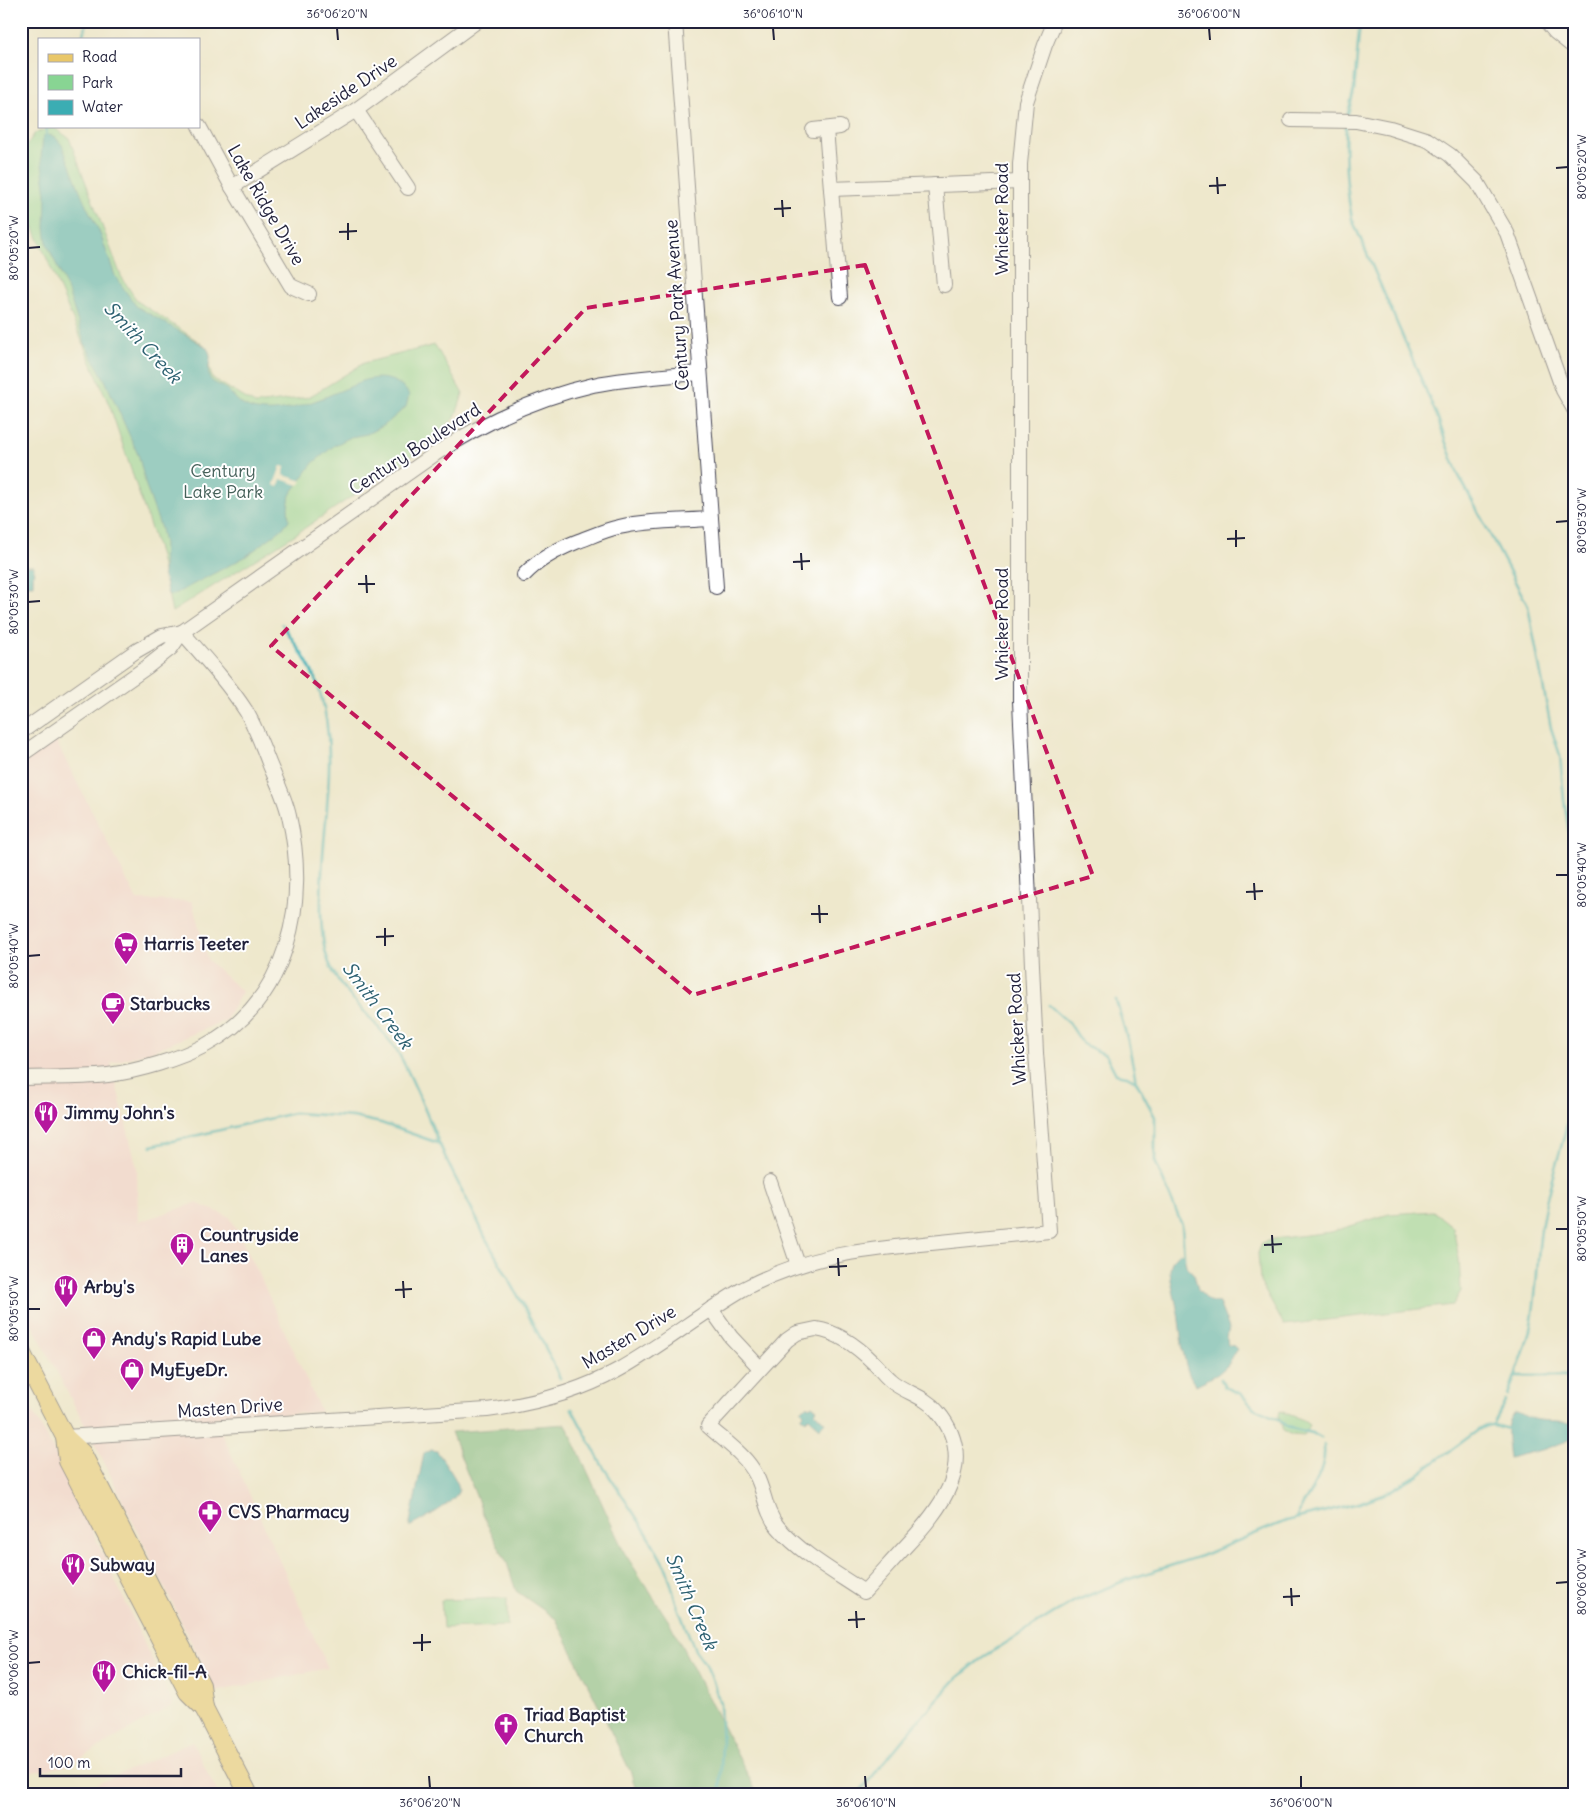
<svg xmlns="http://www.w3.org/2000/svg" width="1596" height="1816" font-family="Delius,sans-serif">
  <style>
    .built { fill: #f7cfd3 }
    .green { fill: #88d593; stroke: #557c67 }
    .forest { fill: #6eb67d; stroke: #486c5c }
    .water { fill: #3badb3; stroke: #2e6877 }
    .pier { fill: #eee8cc }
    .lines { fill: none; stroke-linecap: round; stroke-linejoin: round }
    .stream { stroke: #3badb3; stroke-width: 3 }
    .minor-casing { stroke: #414051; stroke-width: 16 }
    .major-casing { stroke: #414051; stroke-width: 20 }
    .minor { stroke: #fff; stroke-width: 14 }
    .major { stroke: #e9c769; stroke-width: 18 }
    .marked { fill: none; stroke: #c2185b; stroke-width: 4; stroke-dasharray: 10 6; stroke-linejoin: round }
    .ticks { fill: none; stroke: #22223b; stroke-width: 2 }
    .labels { text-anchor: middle; stroke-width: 4; stroke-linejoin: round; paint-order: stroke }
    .street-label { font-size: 18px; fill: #22223b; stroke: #fff }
    .park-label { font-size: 18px; fill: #46615a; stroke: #fff }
    .poi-label { font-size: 18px; font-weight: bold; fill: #22223b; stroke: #fff; text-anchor: start }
    .water-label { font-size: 19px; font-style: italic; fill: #2d6171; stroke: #fff }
    .neatline { fill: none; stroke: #22223b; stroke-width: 2 }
    .ticks-label { font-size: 12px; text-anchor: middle; fill: #22223b }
  </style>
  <rect width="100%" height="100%" fill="#fff"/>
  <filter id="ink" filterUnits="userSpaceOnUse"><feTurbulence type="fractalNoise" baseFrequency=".02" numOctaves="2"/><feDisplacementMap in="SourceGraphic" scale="10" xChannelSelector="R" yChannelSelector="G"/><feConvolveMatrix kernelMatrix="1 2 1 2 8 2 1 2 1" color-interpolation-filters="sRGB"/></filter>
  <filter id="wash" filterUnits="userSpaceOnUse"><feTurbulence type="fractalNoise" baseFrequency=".0096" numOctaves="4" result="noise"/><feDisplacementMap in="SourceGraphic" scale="20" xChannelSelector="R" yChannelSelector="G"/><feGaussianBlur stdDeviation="1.12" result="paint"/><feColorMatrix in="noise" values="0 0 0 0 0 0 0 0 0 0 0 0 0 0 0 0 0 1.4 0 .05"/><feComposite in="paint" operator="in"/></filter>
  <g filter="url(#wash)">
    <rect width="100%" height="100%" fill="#eee8cc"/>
    <g class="built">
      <polygon points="55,739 137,900 192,901 208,960 242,992 226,1020 150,1052 111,1063 137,1168 138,1222 196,1203 230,1217 259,1274 321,1412 215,1418 328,1668 215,1692 104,1462 21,1303 21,762"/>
      <polygon points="21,1390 62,1466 173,1705 66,1766 21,1774"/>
      <polygon points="192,1742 219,1795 57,1795 81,1791"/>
    </g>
    <g class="green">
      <polygon points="53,127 69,138 121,276 137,301 204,345 212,378 255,404 309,397 364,363 435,345 463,394 455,418 408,459 296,534 172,612 159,553 110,407 21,198 21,154 35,133"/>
      <polygon points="1433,1211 1453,1227 1459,1259 1461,1291 1453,1305 1284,1325 1260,1282 1258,1253 1262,1243 1273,1239 1331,1232 1389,1214"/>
      <polygon points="1280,1411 1301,1419 1309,1425 1304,1436 1292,1435 1283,1431 1279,1416"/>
      <polygon points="507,1598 507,1626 443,1628 441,1600"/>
    </g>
    <polygon class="forest" points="566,1424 624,1552 670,1623 758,1795 637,1795 631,1773 556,1619 516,1591 507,1563 487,1524 451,1432"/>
    <g class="water">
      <path d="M49 135 55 137 62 145 84 201 100 233 115 276 136 306 206 347C215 357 206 365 209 376 211 384 220 384 226 389 232 394 237 401 243 405 272 422 317 400 345 389 353 386 361 380 370 379 385 376 402 381 409 395L406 407 386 424 367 434 351 437 335 445 313 463 290 495 288 508 289 520 282 529 245 557 173 595H168L163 574 164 544 161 529 146 486 139 457 105 380 85 344 67 288 47 244 45 228 46 194 41 158 43 136Z"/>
      <polygon points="23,566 34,566 33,585 22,585"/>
      <path d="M1180 1252 1184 1255 1186 1265 1194 1273 1198 1290 1209 1301 1219 1303 1229 1328 1227 1338 1228 1345 1234 1346 1237 1349 1228 1365 1218 1374 1196 1385C1183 1375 1181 1331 1178 1314 1176 1300 1171 1286 1170 1272 1170 1263 1173 1258 1180 1252Z"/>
      <polygon points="807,1405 809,1407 812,1405 817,1409 815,1412 825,1422 820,1428 809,1418 806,1421 801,1417 804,1414 801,1411"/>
      <path d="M1515 1412C1521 1412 1524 1417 1530 1418 1545 1423 1561 1418 1575 1425V1438L1546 1449 1509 1458C1507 1444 1503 1421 1515 1412Z"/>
      <path d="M431 1450 437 1451C442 1459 459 1481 459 1489 458 1502 420 1521 409 1527L424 1453Z"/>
    </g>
    <polygon class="pier" points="281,466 285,467 283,475 302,481 299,485 281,479 278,487 274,485"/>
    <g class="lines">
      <g class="stream">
        <polyline points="81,39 88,21"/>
        <polyline points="1347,117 1354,90 1360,21"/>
        <path d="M1346 126C1344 158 1346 188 1352 219L1437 416 1446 443 1458 474 1528 606 1551 728 1560 755 1564 800 1575 871"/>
        <polyline points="46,137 47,126"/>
        <path d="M282 624C296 645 311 665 319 689 338 746 325 813 322 871 321 899 319 926 326 954 337 994 378 1019 399 1054 421 1094 435 1139 456 1179 462 1191 469 1203 475 1216 479 1223 482 1231 486 1239 512 1284 538 1330 560 1378"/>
        <polyline points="1116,1000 1128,1041 1136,1081"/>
        <polyline points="1049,1005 1070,1024 1083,1044 1106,1055 1116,1074 1127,1076 1136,1081 1155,1117 1155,1161 1182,1225 1184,1258"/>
        <polyline points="151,1146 294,1113 353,1117 381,1123 438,1143"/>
        <polyline points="1515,1376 1575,1376"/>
        <polyline points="1221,1379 1225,1387 1241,1394 1254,1408 1278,1419 1287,1427 1312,1433 1321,1438"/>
        <path d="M1508 1395C1518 1368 1530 1340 1533 1312 1538 1280 1537 1248 1543 1217 1548 1188 1558 1161 1565 1132 1569 1118 1572 1103 1575 1088"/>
        <polyline points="572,1409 602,1465 648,1535 667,1570 676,1602 684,1623 695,1650 706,1665 713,1681 720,1704 722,1744 720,1795"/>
        <polyline points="1493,1425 1506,1400"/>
        <path d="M1296 1518C1307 1493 1327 1475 1324 1445"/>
        <path d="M857 1795 925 1713 956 1679 982 1658 1054 1613 1075 1601 1126 1580 1201 1556 1286 1521 1359 1503 1388 1492 1417 1475 1477 1431C1493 1420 1497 1427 1512 1430"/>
      </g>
    </g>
  </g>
  <g filter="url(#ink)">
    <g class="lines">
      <defs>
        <g id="minor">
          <polyline points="675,21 716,587"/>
          <polyline points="1546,21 1555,32 1575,48"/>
          <polyline points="356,110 408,188"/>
          <polyline points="1291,120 1356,121 1390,128 1428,140 1450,155 1477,182 1507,233 1563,390 1575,411"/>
          <polyline points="199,126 232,187 291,286 309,294"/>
          <polyline points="826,129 840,297"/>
          <polyline points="813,130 840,127"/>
          <polyline points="935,185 944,285"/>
          <polyline points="232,187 356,110 477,21"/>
          <polyline points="831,189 1020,182"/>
          <path d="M524 575C539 559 556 550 576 542 590 537 604 530 619 527 649 520 681 521 711 519"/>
          <polyline points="21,732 136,651 162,636 182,632"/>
          <path d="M21 755 147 667 171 648 182 632 435 454C484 422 536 398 593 385 628 378 665 376 700 373"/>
          <path d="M21 1078C50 1077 80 1078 108 1075 139 1071 179 1059 206 1045 289 1000 309 902 289 816 285 798 276 780 269 763 262 745 256 728 246 711 228 683 204 657 182 632"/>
          <polyline points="770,1182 798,1265"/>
          <polyline points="711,1309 731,1337 760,1368"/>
          <path d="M816 1329C838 1332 859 1348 874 1363 880 1369 884 1375 890 1380 904 1393 924 1395 937 1411 980 1461 941 1509 905 1547 891 1562 878 1577 864 1592 836 1573 800 1553 778 1527 765 1512 765 1492 756 1475 746 1455 724 1441 708 1426L787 1340 797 1333Z"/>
          <path d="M65 1437 487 1410C533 1404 577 1393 618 1370 661 1346 700 1314 743 1289 808 1255 860 1250 931 1243 971 1239 1010 1235 1049 1231L1036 1053 1020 701V164L1026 102 1045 45 1055 21"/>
        </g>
        <g id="major">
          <polyline points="21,1352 65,1437 68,1461 188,1692 204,1708 249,1795"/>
          <polyline points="65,1437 82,1453 201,1685 204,1708"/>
        </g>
      </defs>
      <use href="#minor" class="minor-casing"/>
      <use href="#major" class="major-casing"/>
      <use href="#minor" class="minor"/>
      <use href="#major" class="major"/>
    </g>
  </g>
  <path d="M0 0H1596V1816H0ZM865 265 1093 876 693 995 271 646 586 308Z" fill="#eee8cc" fill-opacity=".55" fill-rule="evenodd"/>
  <path class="marked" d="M865 265 1093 876 693 995 271 646 586 308Z"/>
  <path class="ticks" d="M337 28 338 40M773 28 774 40M1209 28 1210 40M1556 168 1568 167M1217 177 1218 194M1209 186 1226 185M782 200 783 217M774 209 791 208M348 223V240M339 232 357 231M28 248 40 247M1556 522 1568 521M1236 530V547M1227 539 1245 538M801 553 802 570M793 562 810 561M366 575 367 593M358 584H375M28 602 40 601M1556 875H1568M1254 883 1255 900M1246 892 1263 891M819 905 820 923M811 914H828M385 928V946M376 937 394 936M28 956 40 955M1556 1229H1568M1272 1235 1273 1253M1264 1245 1282 1244M838 1258 839 1276M829 1267 847 1266M403 1281 404 1298M395 1290 412 1289M28 1309H40M1556 1583 1568 1582M1291 1588 1292 1606M1283 1597 1300 1596M856 1611 857 1628M848 1620 865 1619M422 1634V1651M413 1643 431 1642M28 1663 40 1662M429 1776 430 1788M865 1776 866 1788M1301 1776V1788"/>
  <defs>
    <symbol id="supermarket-pin" viewBox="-11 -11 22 30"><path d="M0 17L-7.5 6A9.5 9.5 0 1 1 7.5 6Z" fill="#b5179e" stroke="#fff"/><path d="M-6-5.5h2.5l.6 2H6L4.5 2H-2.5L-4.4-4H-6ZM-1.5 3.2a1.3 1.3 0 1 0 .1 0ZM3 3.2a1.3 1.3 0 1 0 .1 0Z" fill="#fff"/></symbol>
    <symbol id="cafe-pin" viewBox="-11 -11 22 30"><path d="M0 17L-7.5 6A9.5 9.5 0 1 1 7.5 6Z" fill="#b5179e" stroke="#fff"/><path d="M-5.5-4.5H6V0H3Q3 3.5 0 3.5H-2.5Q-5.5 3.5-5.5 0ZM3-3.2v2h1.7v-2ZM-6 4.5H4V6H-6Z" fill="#fff"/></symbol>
    <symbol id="restaurant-pin" viewBox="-11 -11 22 30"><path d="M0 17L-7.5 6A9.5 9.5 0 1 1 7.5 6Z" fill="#b5179e" stroke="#fff"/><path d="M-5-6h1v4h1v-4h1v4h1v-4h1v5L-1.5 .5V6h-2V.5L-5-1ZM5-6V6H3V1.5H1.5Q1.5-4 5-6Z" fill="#fff"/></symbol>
    <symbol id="building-pin" viewBox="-11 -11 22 30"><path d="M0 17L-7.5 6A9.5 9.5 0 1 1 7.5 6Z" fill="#b5179e" stroke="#fff"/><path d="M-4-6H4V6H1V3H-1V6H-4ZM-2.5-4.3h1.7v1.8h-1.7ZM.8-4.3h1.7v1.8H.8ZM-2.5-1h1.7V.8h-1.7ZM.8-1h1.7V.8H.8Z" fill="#fff"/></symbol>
    <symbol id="shop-pin" viewBox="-11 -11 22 30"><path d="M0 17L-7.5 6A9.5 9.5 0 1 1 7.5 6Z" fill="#b5179e" stroke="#fff"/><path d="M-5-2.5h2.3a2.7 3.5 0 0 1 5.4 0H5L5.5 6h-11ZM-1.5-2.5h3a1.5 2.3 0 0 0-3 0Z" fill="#fff"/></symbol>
    <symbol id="pharmacy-pin" viewBox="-11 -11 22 30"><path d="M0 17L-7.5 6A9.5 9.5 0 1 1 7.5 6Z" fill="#b5179e" stroke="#fff"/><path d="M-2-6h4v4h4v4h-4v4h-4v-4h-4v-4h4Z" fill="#fff"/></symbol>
    <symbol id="church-pin" viewBox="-11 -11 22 30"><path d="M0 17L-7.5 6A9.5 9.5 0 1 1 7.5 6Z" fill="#b5179e" stroke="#fff"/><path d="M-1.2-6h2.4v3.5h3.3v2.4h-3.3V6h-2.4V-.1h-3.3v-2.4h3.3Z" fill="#fff"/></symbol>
  </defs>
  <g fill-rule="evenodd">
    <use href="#supermarket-pin" x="112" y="930" width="28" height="38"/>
    <use href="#cafe-pin" x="99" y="990" width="28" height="38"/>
    <use href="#restaurant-pin" x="32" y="1099" width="28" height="38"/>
    <use href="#building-pin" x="168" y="1231" width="28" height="38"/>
    <use href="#restaurant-pin" x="52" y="1273" width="28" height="38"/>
    <use href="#shop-pin" x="80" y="1325" width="28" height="38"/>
    <use href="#shop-pin" x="118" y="1356" width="28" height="38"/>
    <use href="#pharmacy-pin" x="196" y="1498" width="28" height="38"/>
    <use href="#restaurant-pin" x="59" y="1551" width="28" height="38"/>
    <use href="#restaurant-pin" x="90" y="1658" width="28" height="38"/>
    <use href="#church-pin" x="492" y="1711" width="28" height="38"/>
  </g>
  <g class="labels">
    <g class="street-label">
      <text transform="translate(346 92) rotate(-34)" y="6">Lakeside Drive</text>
      <text transform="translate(266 205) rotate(60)" y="6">Lake Ridge Drive</text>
      <text transform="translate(1002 219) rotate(-90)" y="6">Whicker Road</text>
      <text transform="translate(677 305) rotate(-94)" y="6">Century Park Avenue</text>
      <text transform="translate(415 449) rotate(-33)" y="6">Century Boulevard</text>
      <text transform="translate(1002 624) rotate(-90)" y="6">Whicker Road</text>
      <text transform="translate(1017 1029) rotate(-93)" y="6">Whicker Road</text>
      <text transform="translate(629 1337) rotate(-31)" y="6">Masten Drive</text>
      <text transform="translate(230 1408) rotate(-4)" y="6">Masten Drive</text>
    </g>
    <g class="park-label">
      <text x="223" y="477">Century<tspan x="223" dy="21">Lake Park</tspan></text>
    </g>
    <g class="poi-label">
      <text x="144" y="950">Harris Teeter</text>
      <text x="130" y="1010">Starbucks</text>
      <text x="64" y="1119">Jimmy John's</text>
      <text x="200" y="1241">Countryside<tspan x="200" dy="21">Lanes</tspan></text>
      <text x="84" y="1293">Arby's</text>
      <text x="112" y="1345">Andy's Rapid Lube</text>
      <text x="150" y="1376">MyEyeDr.</text>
      <text x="228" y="1518">CVS Pharmacy</text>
      <text x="90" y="1571">Subway</text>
      <text x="122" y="1678">Chick-fil-A</text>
      <text x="524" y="1721">Triad Baptist<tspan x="524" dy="21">Church</tspan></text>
    </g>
    <g class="water-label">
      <text transform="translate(143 342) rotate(47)" y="7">Smith Creek</text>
      <text transform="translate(378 1005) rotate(53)" y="7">Smith Creek</text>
      <text transform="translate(692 1601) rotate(67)" y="7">Smith Creek</text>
    </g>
  </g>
  <rect width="1596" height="1816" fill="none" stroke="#fff" stroke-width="55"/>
  <rect x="38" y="38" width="162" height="90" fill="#ffffff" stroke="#a7a7b1"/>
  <rect x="48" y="54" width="25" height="8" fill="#e9c769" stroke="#a7a7b1"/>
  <text x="82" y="62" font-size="15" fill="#22223b">Road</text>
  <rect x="48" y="75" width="25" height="15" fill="#88d593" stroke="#a7a7b1"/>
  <text x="82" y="88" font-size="15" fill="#22223b">Park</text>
  <rect x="48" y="100" width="25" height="15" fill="#3badb3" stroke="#a7a7b1"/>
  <text x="82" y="112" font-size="15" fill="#22223b">Water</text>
  <path d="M40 1768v8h141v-8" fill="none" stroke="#22223b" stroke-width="2.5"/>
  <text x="48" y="1768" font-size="15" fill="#22223b" stroke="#ffffff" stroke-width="4" paint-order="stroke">100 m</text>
  <rect x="28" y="28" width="1540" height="1760" class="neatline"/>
  <g class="ticks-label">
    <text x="337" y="18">36°06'20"N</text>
    <text x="773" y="18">36°06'10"N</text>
    <text x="1209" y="18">36°06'00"N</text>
    <text transform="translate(1582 167) rotate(-90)" y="4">80°05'20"W</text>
    <text transform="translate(14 248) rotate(-90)" y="4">80°05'20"W</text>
    <text transform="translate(1582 521) rotate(-90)" y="4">80°05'30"W</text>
    <text transform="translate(14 602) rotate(-90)" y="4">80°05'30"W</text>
    <text transform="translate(1582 875) rotate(-90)" y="4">80°05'40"W</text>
    <text transform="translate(14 956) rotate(-90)" y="4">80°05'40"W</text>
    <text transform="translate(1582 1229) rotate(-90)" y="4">80°05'50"W</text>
    <text transform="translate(14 1309) rotate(-90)" y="4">80°05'50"W</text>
    <text transform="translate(1582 1582) rotate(-90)" y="4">80°06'00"W</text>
    <text transform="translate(14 1663) rotate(-90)" y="4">80°06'00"W</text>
    <text x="430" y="1807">36°06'20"N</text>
    <text x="866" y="1807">36°06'10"N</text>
    <text x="1301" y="1807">36°06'00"N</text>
  </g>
</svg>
